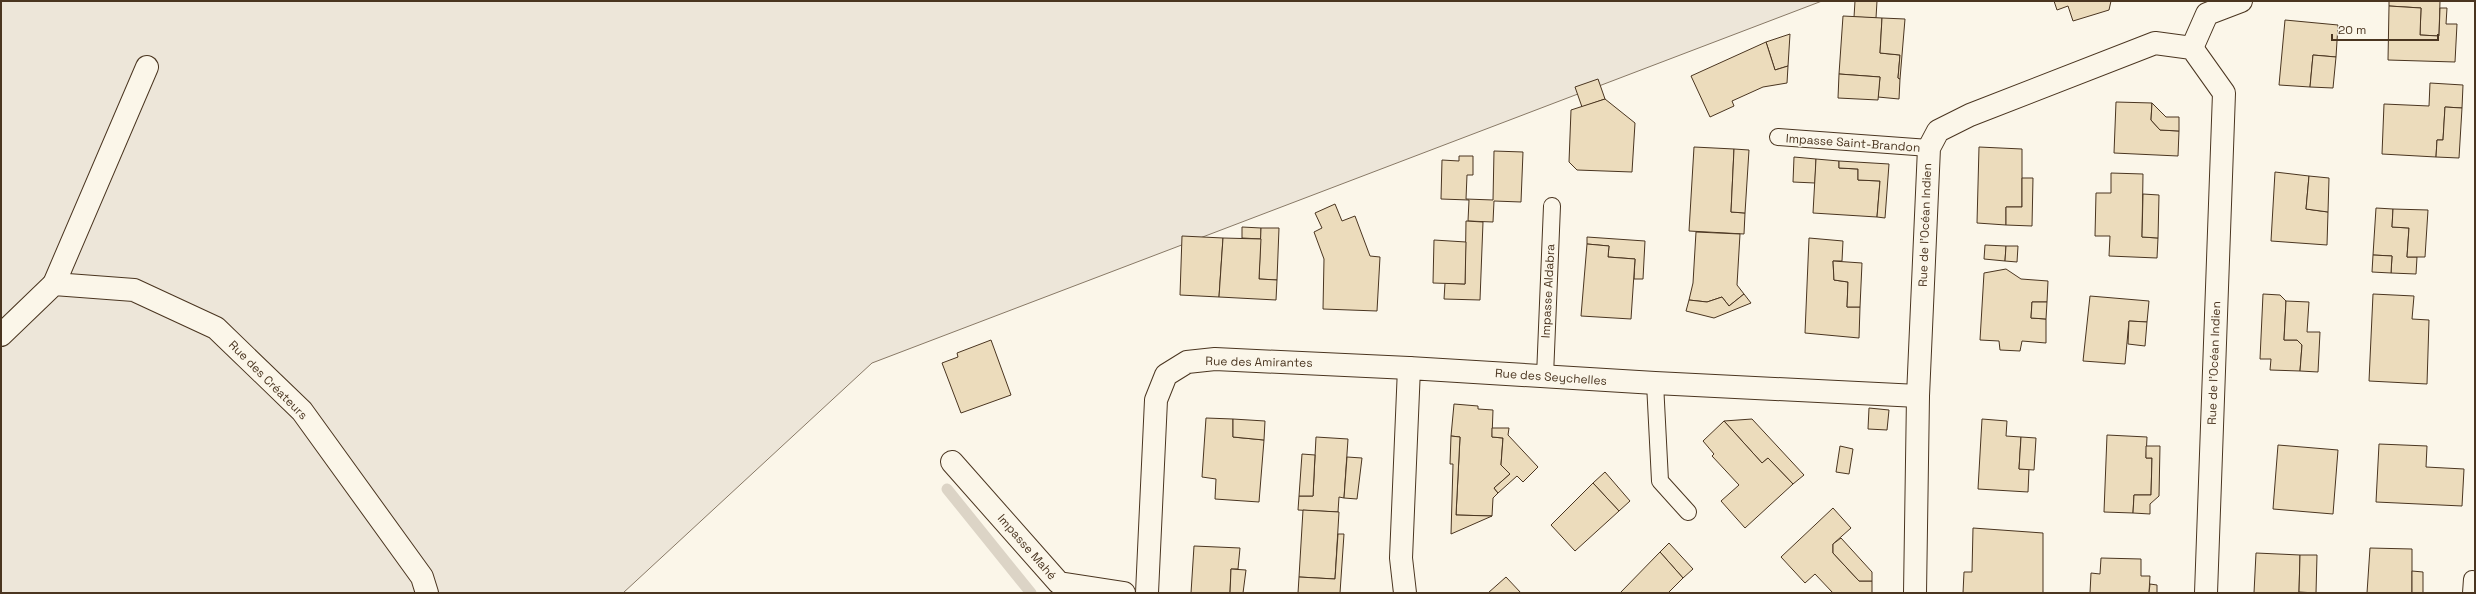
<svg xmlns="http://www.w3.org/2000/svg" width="2476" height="594" font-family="'Space Grotesk',sans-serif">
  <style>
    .green { fill: #ede6d9; stroke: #887966 }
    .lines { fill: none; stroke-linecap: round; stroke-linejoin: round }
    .stream { stroke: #dcd4c6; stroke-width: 11 }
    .building { fill: #ecdcbc; stroke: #4a3520 }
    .service-casing { stroke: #4a3520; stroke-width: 18 }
    .minor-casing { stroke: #4a3520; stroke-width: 24 }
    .service { stroke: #fbf6e9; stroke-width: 16 }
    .minor { stroke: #fbf6e9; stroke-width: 22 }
    .labels { text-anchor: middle; stroke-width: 3; stroke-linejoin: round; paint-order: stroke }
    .street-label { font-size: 12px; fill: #4a3520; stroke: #fbf6e9 }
  </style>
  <rect width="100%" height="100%" fill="#fbf6e9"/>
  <polygon class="green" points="1,1 1822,1 872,363 623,593 1,593"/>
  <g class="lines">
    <polyline class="stream" points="947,489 1031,593"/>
  </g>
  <g class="building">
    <polygon points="1855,1 1877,1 1876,18 1854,17"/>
    <polygon points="2054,1 2111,1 2109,10 2073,21 2068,6 2057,10"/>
    <polygon points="2389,1 2440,1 2439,36 2420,35 2421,8 2389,6"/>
    <polygon points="2389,6 2421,8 2420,35 2439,36 2440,8 2447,8 2446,24 2457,24 2455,62 2388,60"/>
    <polygon points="1843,16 1882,18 1880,53 1900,55 1898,78 1900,79 1899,99 1878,97 1880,77 1839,74"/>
    <polygon points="1882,18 1905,19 1900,79 1898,78 1900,55 1880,53"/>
    <polygon points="2285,20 2338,25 2336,57 2313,55 2310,87 2279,85"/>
    <polygon points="1790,34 1788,66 1775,70 1766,42"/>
    <polygon points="1766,42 1775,70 1788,66 1787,83 1763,87 1732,101 1734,106 1710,117 1691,76"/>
    <polygon points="2313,55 2336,57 2333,88 2310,87"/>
    <polygon points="1839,74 1880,77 1878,100 1838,98"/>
    <polygon points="1598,79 1605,99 1582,107 1575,87"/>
    <polygon points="2430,83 2463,85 2462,108 2445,107 2443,140 2437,140 2436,157 2382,154 2384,104 2429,106"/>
    <polygon points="1605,99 1635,123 1632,172 1577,170 1569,162 1571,110"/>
    <polygon points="2116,102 2152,103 2151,120 2160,130 2179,131 2178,156 2114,153"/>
    <polygon points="2152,103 2166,117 2179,117 2179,131 2160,130 2151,120"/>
    <polygon points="2445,107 2462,108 2459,158 2436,157 2437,140 2443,140"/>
    <polygon points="1694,147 1734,149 1731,212 1745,213 1744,234 1689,231"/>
    <polygon points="1979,147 2022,149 2022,207 2006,207 2006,225 1977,223"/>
    <polygon points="1734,149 1749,150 1745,213 1731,212"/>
    <polygon points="1494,151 1523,152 1521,202 1494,201 1493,222 1468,221 1469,200 1441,199 1442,160 1459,161 1459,156 1473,156 1473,175 1467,175 1466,199 1493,200"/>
    <polygon points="1794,157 1816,159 1815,183 1793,182"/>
    <polygon points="1816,159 1839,161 1839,168 1858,169 1858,180 1880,181 1877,217 1813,213"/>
    <polygon points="1839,161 1889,164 1885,218 1877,217 1880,181 1858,180 1858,169 1839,168"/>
    <polygon points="2275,172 2309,176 2306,209 2328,212 2327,245 2271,241"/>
    <polygon points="2111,173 2143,174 2142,237 2158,238 2157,258 2109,256 2110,236 2095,236 2096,193 2111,193"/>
    <polygon points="2309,176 2329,178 2328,212 2306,209"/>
    <polygon points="2022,178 2033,178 2032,226 2006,225 2006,207 2022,207"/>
    <polygon points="2143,194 2159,195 2158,238 2142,237"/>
    <polygon points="1335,204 1342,221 1355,216 1370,256 1380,257 1377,311 1323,309 1324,259 1314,232 1322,228 1315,213"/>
    <polygon points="2376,208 2393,209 2392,227 2409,228 2407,257 2417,257 2416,274 2391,273 2392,256 2373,255"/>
    <polygon points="2393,209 2428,210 2425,257 2407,257 2409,228 2392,227"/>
    <polygon points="1466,221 1483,222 1480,300 1444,299 1445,283 1465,284"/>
    <polygon points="1242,227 1261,228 1261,239 1242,238"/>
    <polygon points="1261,228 1279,228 1277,280 1259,279"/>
    <polygon points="1696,232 1740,234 1737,285 1744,294 1729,306 1722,297 1707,302 1689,300 1693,283"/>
    <polygon points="1182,236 1223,238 1219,297 1180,295"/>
    <polygon points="1587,237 1645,241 1643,279 1634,279 1635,259 1608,257 1609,246 1587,244"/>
    <polygon points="1223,238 1261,239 1259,279 1277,280 1276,300 1219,297"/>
    <polygon points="1809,238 1843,241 1842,261 1833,261 1834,280 1848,282 1847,307 1860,307 1859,338 1805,333"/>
    <polygon points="1434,240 1466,242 1465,284 1433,283"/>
    <polygon points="1587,244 1609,246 1608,257 1635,259 1631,319 1581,316"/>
    <polygon points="1985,245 2006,246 2005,261 1984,259"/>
    <polygon points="2006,246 2018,246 2017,262 2005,261"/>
    <polygon points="2373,255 2392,256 2391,273 2372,272"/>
    <polygon points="1833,261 1862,263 1860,307 1847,307 1848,282 1834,280"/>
    <polygon points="2006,269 2021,279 2048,281 2047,302 2032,302 2031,318 2046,319 2046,343 2022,341 2020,351 2000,350 1999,341 1980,340 1984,273"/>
    <polygon points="1744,294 1751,303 1714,318 1686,311 1689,300 1707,302 1722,297 1729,306"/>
    <polygon points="2263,294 2280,295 2286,301 2284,340 2297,340 2302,345 2300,371 2270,370 2271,359 2260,359"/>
    <polygon points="2373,294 2414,296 2412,319 2429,320 2427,384 2369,381"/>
    <polygon points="2090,296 2149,301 2147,322 2129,321 2125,364 2083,361"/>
    <polygon points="2286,301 2309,302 2307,332 2320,332 2318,372 2300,371 2302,345 2297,340 2284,340"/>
    <polygon points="2032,302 2047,302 2046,319 2031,318"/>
    <polygon points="2129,321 2147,322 2145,346 2128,344"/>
    <polygon points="991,340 1011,395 961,413 942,363 958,357 957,353"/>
    <polygon points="1454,404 1478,406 1478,409 1493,410 1492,437 1503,438 1501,465 1510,474 1494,488 1498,493 1493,498 1492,516 1456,515 1460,437 1451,436"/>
    <polygon points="1869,408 1889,410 1887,430 1868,429"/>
    <polygon points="1206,418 1233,419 1233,437 1264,440 1259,502 1215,499 1216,479 1202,477"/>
    <polygon points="1233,419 1265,421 1264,440 1233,437"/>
    <polygon points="1752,419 1804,475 1793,484 1768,458 1762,463 1724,421"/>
    <polygon points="1982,419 2007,421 2006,436 2021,437 2019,469 2029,469 2028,492 1978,489"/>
    <polygon points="1724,421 1762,463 1768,458 1793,484 1745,528 1721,501 1739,485 1712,456 1714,454 1703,441"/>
    <polygon points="1492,428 1509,428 1508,435 1538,467 1523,482 1517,476 1498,493 1494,488 1510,474 1501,465 1503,438 1492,437"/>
    <polygon points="2107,435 2147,437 2146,458 2152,458 2151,495 2134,495 2133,513 2104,512"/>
    <polygon points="1451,436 1460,437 1456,515 1492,516 1451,534 1453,464 1450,464"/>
    <polygon points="1316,437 1348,439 1344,498 1339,497 1338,512 1298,510 1299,496 1313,496"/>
    <polygon points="2021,437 2036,438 2034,470 2019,469"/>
    <polygon points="2379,444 2427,446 2426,467 2464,469 2462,506 2376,502"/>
    <polygon points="2278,445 2338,450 2333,514 2273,509"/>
    <polygon points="1840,446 1853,449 1849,474 1836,472"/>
    <polygon points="2146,446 2160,446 2159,496 2150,504 2150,514 2133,513 2134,495 2151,495 2152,458 2146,458"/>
    <polygon points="1302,454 1315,455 1313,496 1299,496"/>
    <polygon points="1347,457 1362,458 1357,499 1344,498"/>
    <polygon points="1605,472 1630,501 1619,511 1593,483"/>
    <polygon points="1593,483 1619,511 1575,551 1551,525"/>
    <polygon points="1833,508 1851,528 1833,544 1833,553 1859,581 1872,581 1872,593 1833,593 1815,574 1805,583 1781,557"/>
    <polygon points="1303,510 1339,512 1335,579 1299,577"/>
    <polygon points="1973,528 2043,533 2043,593 1963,593 1964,572 1972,572"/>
    <polygon points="1338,534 1344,534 1340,593 1298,593 1299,577 1335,579"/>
    <polygon points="1841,538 1872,572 1872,581 1859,581 1833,553 1833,544"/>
    <polygon points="1669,543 1693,569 1683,578 1660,552"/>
    <polygon points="1194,546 1240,548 1238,569 1231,569 1230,593 1191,593"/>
    <polygon points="2370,548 2412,549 2412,593 2367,593"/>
    <polygon points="1660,552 1683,578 1668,593 1620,593"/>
    <polygon points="2256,553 2300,555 2299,592 2316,593 2254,593"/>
    <polygon points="2300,555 2317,555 2316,593 2299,592"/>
    <polygon points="2101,558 2141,559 2141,576 2150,576 2149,593 2090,593 2091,573 2100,574"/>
    <polygon points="1231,569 1246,570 1243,593 1230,593"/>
    <polygon points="2412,571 2423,572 2423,593 2412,593"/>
    <polygon points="1506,577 1521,593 1488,593"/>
    <polygon points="2150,584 2157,585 2157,593 2149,593"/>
  </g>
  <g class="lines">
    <defs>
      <g id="service">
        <polyline points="1778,137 1929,148"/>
        <polyline points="1545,376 1552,206"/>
        <polyline points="1655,383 1660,481 1688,512"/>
        <polyline points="2471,593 2472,579"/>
      </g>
      <g id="minor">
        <polyline points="2192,48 2207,14 2241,1"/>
        <polyline points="54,284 147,67"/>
        <polyline points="1,335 54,284 134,290 216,328 302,411 422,577 427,593"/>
        <polyline points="952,462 1059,583 1124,593"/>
        <polyline points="1147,593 1156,400 1166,375 1187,362 1215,359 1409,368"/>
        <polyline points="1405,593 1401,558 1409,368 1655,383 1918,396"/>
        <polyline points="1915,593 1918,396 1929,148 1938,131 1970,115 2155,43 2192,48 2224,93 2206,593"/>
      </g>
    </defs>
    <use href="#service" class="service-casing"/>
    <use href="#minor" class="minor-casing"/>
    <use href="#service" class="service"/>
    <use href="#minor" class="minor"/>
  </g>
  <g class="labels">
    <g class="street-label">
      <text transform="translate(1853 143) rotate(4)" y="4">Impasse Saint-Brandon</text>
      <text transform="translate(1925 225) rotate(-88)" y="4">Rue de l'Océan Indien</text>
      <text transform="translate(1548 291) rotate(-87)" y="4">Impasse Aldabra</text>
      <text transform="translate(1259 362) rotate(1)" y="4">Rue des Amirantes</text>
      <text transform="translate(2214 363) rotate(-88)" y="4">Rue de l'Océan Indien</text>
      <text transform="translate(1551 377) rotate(4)" y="4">Rue des Seychelles</text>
      <text transform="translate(268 380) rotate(45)" y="4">Rue des Créateurs</text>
      <text transform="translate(1027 547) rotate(49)" y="4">Impasse Mahé</text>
    </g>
  </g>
  <rect width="2476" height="594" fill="none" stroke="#4a3520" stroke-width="4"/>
  <path d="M2332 34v6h106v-6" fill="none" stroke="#4a3520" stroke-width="2"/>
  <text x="2338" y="34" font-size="12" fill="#4a3520" stroke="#fbf6e9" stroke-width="3" paint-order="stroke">20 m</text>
</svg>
